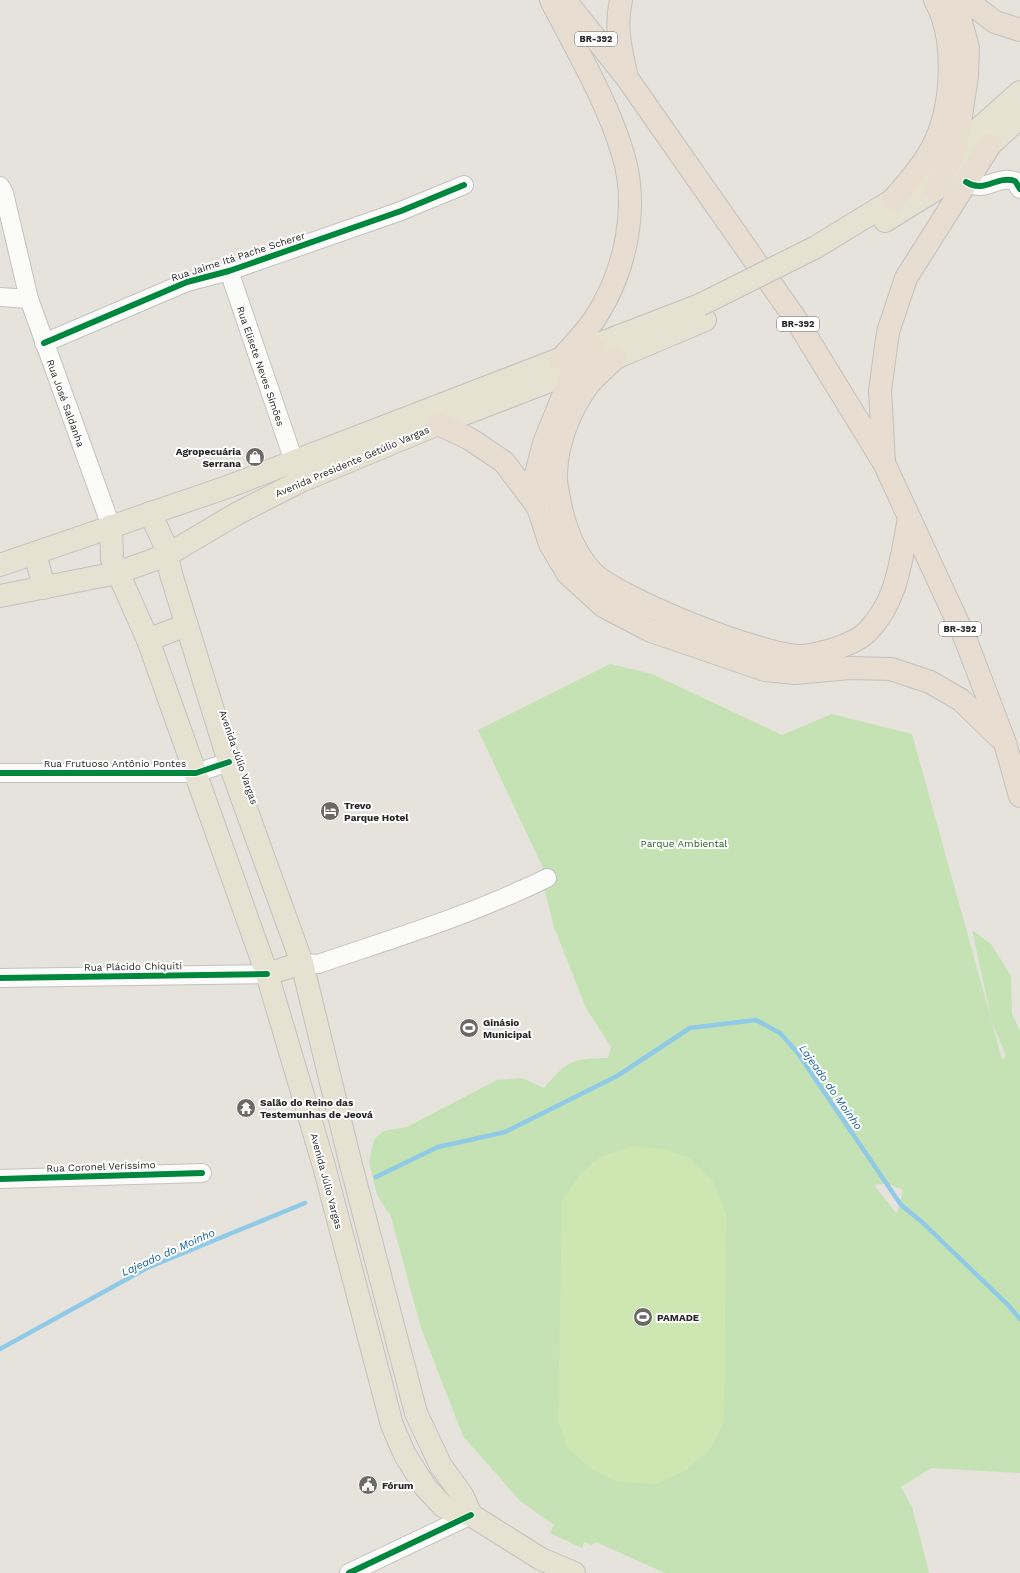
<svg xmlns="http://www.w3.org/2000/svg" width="1020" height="1573" font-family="'Work Sans',sans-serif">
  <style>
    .green { fill: #c4e2b4; fill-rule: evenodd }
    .pitch { fill: #cee6b2 }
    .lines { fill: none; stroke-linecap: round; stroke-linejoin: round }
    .stream { stroke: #90cae7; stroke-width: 4.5 }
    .minor-casing { stroke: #c3c2c2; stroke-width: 20 }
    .major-casing { stroke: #c3c1bf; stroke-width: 24 }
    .highway-casing { stroke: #c3c1bf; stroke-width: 24 }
    .minor { stroke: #fbfbfa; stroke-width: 18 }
    .major { stroke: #e5e2d2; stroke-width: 22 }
    .highway { stroke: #e8ddd1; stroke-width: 22 }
    .major-bridge-casing { stroke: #c3c1bf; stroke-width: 24; stroke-linecap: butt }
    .major-bridge { stroke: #e5e2d2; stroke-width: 22 }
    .cycleway-casing { stroke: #fff; stroke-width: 8 }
    .cycleway { stroke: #00873e; stroke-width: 6 }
    .labels { text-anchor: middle; stroke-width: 4; stroke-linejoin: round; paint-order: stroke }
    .shield { fill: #fff; stroke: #686868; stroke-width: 1 }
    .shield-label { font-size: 9px; font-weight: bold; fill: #272727 }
    .street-label { font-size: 10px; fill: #272727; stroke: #fff }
    .poi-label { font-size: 10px; font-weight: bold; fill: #272727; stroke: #fff; text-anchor: start }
    .park-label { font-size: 10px; fill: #22611a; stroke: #fff }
    .water-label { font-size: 11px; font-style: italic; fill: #0e5b94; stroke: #fff }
  </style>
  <rect width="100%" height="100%" fill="#e6e3dc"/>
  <path class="green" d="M610 664 652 674 782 735 832 714 912 734 992 1022 972 930 991 944 1011 976 1012 1013 1020 1032V1473L931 1468 901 1487 912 1507 929 1573H665L596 1542 592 1545 584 1542 582 1548 550 1533 554 1525 520 1501 463 1436 421 1328 390 1213 389 1214 377 1195 369 1162 374 1139 384 1131 407 1127 497 1080 522 1078 544 1088C567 1061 573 1058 608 1058L611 1047 586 1008 554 927 544 888V870L478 730ZM992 1022 1006 1056 1002 1060ZM887 1183 903 1190 897 1214 874 1185Z"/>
  <polygon class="pitch" points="632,1146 665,1149 689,1158 712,1180 726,1213 724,1422 710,1450 685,1471 656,1484 618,1482 593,1470 567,1448 558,1421 562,1201 580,1174 600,1157"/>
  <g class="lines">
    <g class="stream">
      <polyline points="376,1177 438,1147 505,1132 617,1076 690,1028 756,1020 780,1033 797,1052 901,1205 922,1222 1009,1306 1020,1319"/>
      <polyline points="0,1349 147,1268 305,1203"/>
    </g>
    <defs>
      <g id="minor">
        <path d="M966 182C985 194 996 175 1015 181L1020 189"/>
        <polyline points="0,186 4,193 29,299 111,526"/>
        <polyline points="229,271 298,473"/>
        <polyline points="0,297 29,299"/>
        <polyline points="44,343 187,282 229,271 401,211 464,185"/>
        <polyline points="0,773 196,773 229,762"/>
        <path d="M302 963 318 964C395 938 474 914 547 878"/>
        <polyline points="0,978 267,974"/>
        <polyline points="0,1179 202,1173"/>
        <polyline points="349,1573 471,1515"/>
      </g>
      <g id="major">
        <polyline points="885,221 935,190 990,145 1020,117"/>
        <polyline points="816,247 893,200 956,149 1020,92"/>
        <polyline points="150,513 164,543 171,574 229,762 302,963 350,1161 416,1413 441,1466 462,1495 471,1515"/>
        <polyline points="111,526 112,559 148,640 267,974 324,1166 392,1425 405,1455 426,1488 443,1506 454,1512 471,1515 541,1559 574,1573"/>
        <polyline points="35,553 44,588"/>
        <polyline points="0,565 230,486 700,305"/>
        <polyline points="0,596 117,573 167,555 238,513 301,481 438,424 573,372 615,358 705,320"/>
        <polyline points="148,640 186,625"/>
        <polyline points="267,974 302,963"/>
      </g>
      <g id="highway">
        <path d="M551 0C575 47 607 101 622 151 640 205 626 272 594 320 585 333 572 346 561 359"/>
        <polyline points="565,0 627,78 797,321 884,463 965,638 1005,743 1020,796"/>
        <path d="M621 0C615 27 620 46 626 73"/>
        <polyline points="966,0 995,22 1020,30"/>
        <polyline points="935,190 956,149 967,76 968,48 955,0"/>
        <path d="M893 200C906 184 922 167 932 148 953 109 957 40 935 0"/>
        <path d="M615 358C607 367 596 375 589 384 570 409 557 442 556 473 555 480 557 487 558 493 563 522 571 549 591 571 615 598 767 658 803 656 821 654 854 645 867 632 898 601 901 559 909 518"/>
        <polyline points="438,424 470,439 504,462 538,507 550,544 568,574 603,606 651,631 765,670 795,673 850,668 891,669 930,682 961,700 1000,738"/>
        <polyline points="884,462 880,391 888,332 906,278 990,145"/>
        <polyline points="538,507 536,474 544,443 573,372 593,347"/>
      </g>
    </defs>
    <use href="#minor" class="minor-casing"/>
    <use href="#major" class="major-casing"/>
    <use href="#highway" class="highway-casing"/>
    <use href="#minor" class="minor"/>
    <use href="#major" class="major"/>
    <use href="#highway" class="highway"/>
    <defs>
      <polyline id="major-bridge" points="700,305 816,247"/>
    </defs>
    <use href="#major-bridge" class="major-bridge-casing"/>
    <use href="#major-bridge" class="major-bridge"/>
    <defs>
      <g id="cycleway">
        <path d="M966 182C985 194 996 175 1015 181L1020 189"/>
        <polyline points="44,343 187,282 229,271 401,211 464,185"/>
        <polyline points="0,773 196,773 229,762"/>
        <polyline points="0,978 267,974"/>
        <polyline points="0,1179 202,1173"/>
        <polyline points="349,1573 471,1515"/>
      </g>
    </defs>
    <use href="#cycleway" class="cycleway-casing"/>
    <use href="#cycleway" class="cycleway"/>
  </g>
  <defs>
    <symbol id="shop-disc" viewBox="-11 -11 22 22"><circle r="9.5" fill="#6a6966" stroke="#fff"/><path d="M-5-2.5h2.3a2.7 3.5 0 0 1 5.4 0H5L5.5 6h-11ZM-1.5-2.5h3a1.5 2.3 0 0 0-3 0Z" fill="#fff"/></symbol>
    <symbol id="hotel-disc" viewBox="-11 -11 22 22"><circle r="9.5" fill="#6a6966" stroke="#fff"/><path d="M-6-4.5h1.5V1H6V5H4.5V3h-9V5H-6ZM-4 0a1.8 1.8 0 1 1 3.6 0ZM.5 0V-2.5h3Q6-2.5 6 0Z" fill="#fff"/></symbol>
    <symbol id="stadium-disc" viewBox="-11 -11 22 22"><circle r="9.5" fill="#6a6966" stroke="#fff"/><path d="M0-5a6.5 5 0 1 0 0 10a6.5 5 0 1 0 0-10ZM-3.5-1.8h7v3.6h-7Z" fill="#fff"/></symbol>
    <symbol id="temple-disc" viewBox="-11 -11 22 22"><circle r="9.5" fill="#6a6966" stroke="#fff"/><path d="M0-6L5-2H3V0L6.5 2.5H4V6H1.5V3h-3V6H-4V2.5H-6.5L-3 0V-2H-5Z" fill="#fff"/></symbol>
    <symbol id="civic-disc" viewBox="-11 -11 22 22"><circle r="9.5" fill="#6a6966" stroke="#fff"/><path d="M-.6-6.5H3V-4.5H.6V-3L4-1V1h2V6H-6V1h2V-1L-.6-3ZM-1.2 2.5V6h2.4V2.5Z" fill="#fff"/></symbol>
  </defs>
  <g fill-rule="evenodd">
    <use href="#shop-disc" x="244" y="446" width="22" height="22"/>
    <use href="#hotel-disc" x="319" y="800" width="22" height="22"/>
    <use href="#stadium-disc" x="458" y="1017" width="22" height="22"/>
    <use href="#temple-disc" x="235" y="1097" width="22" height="22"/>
    <use href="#stadium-disc" x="632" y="1306" width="22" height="22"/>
    <use href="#civic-disc" x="357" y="1474" width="22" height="22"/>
  </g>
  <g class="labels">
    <g class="shield">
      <rect x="575" y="32" width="42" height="14" rx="3"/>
      <rect x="777" y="317" width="42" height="14" rx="3"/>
      <rect x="939" y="622" width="42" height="14" rx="3"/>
    </g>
    <g class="shield-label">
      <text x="596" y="42">BR-392</text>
      <text x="798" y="327">BR-392</text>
      <text x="960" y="632">BR-392</text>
    </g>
    <g class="street-label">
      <text transform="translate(238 256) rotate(-18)" y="4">Rua Jaime Itá Pache Scherer</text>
      <text transform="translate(261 366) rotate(71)" y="4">Rua Elisete Neves Simões</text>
      <text transform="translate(66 403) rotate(70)" y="4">Rua José Saldanha</text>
      <text transform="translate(352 461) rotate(-23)" y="4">Avenida Presidente Getúlio Vargas</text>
      <text transform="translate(239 757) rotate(71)" y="4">Avenida Júlio Vargas</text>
      <text x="115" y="767">Rua Frutuoso Antônio Pontes</text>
      <text transform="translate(133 966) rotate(-1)" y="4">Rua Plácido Chiquiti</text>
      <text transform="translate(101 1166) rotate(-2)" y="4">Rua Coronel Veríssimo</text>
      <text transform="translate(327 1181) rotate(75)" y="4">Avenida Júlio Vargas</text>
    </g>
    <g class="poi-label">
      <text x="241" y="455" text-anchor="end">Agropecuária<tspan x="241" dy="12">Serrana</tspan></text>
      <text x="344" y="809">Trevo<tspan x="344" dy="12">Parque Hotel</tspan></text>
      <text x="483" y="1026">Ginásio<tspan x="483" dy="12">Municipal</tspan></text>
      <text x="260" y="1106">Salão do Reino das<tspan x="260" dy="12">Testemunhas de Jeová</tspan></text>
      <text x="657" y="1321">PAMADE</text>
      <text x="382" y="1489">Fórum</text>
    </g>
    <g class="park-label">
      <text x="684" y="847">Parque Ambiental</text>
    </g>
    <g class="water-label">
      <text transform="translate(831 1087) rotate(55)" y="4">Lajeado do Moinho</text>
      <text transform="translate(168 1252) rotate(-24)" y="4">Lajeado do Moinho</text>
    </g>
  </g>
</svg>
